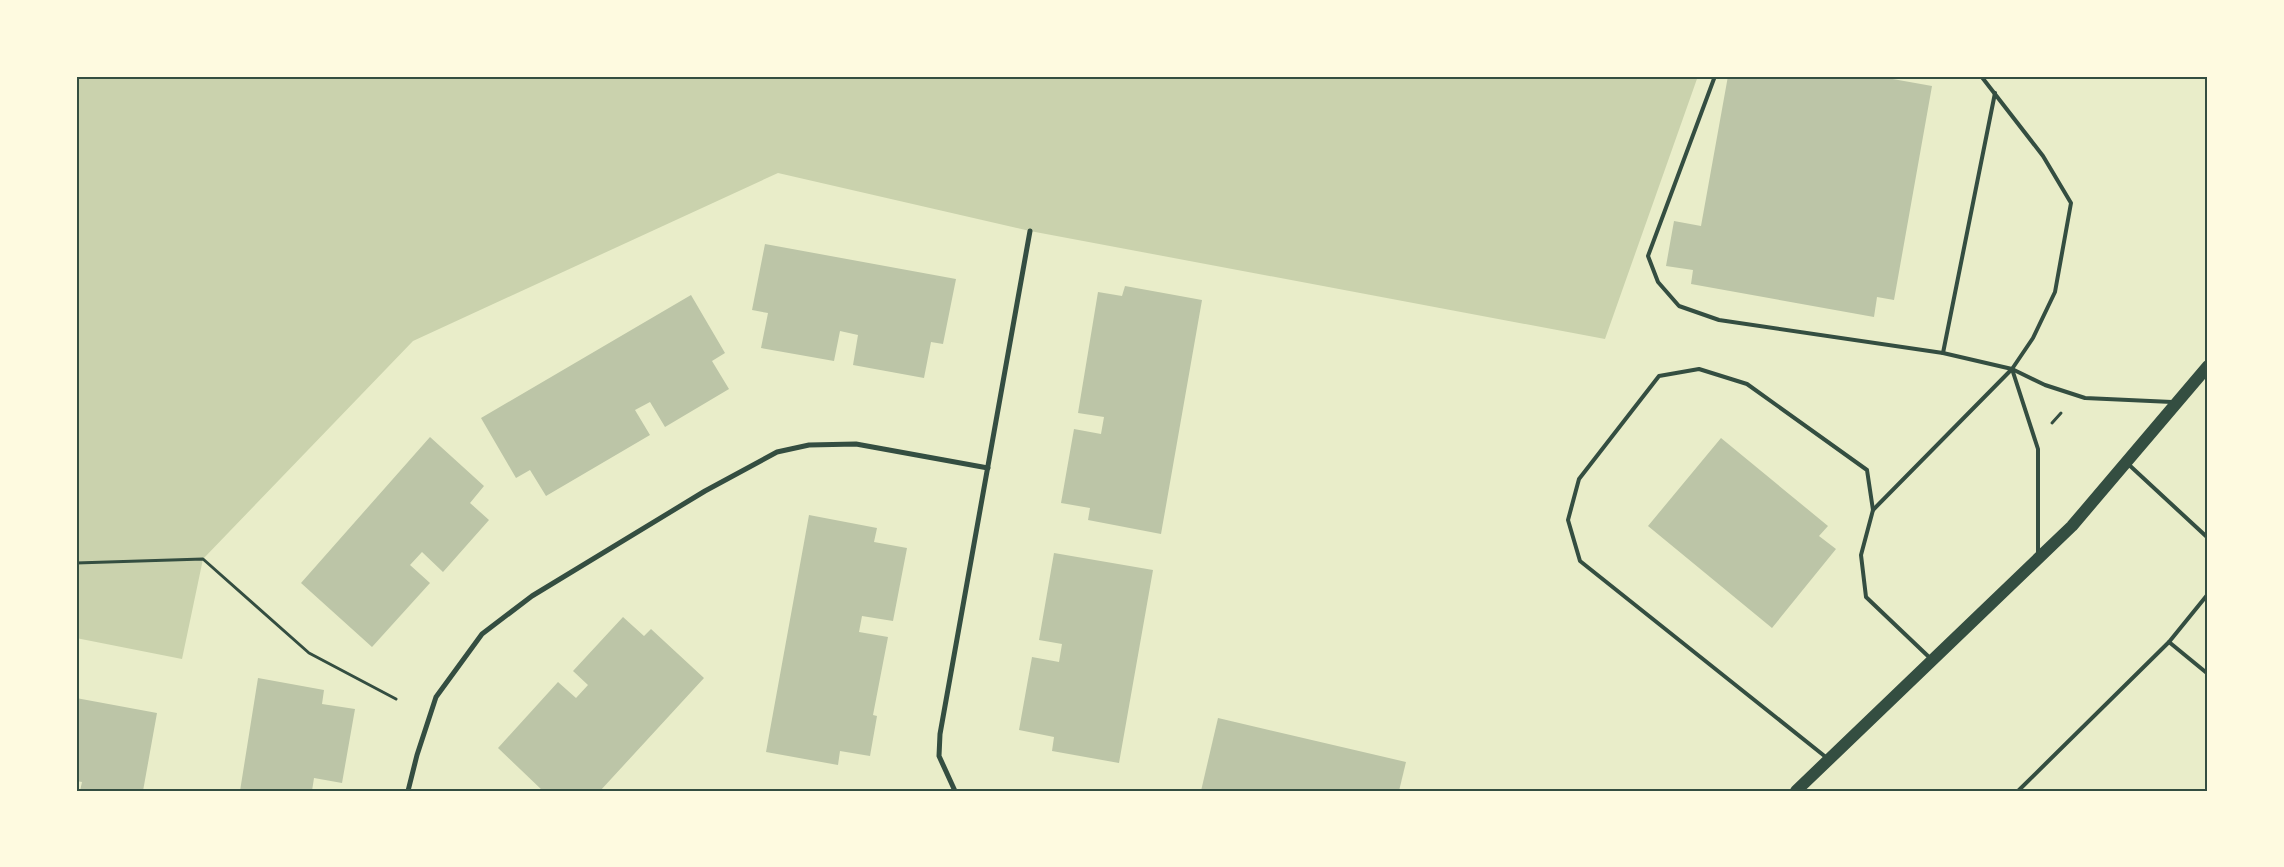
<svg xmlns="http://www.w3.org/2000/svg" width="2284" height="867" font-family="'Public Sans',sans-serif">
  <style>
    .green { fill: #cad2ad }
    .building { fill: #bcc5a7 }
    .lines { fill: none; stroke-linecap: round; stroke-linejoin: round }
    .path { stroke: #344e41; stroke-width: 3 }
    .service { stroke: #344e41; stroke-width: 4 }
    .minor { stroke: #344e41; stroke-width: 5 }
    .primary { stroke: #344e41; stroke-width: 12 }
    .neatline { fill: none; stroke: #344e41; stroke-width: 2 }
  </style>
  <rect width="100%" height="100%" fill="#e9edc9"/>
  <polygon class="green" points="76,76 1698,76 1605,339 1030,231 778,173 413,341 203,559 182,659 76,638"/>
  <g class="building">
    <polygon points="1728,76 1876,76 1932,86 1894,300 1877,297 1874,317 1691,284 1693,270 1666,266 1674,221 1701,226"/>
    <polygon points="765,244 956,279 943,344 931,342 924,378 853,365 858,335 840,331 834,361 761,348 768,313 752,310"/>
    <polygon points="1125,286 1202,300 1161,534 1088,520 1090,508 1061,503 1074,429 1101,434 1104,417 1078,413 1098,292 1122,296"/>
    <polygon points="691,295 725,353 712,361 729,389 665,427 650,402 635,410 650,435 546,496 530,470 516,478 481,418"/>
    <polygon points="430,437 484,486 470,503 489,520 443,572 422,552 410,565 430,583 372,647 301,583"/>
    <polygon points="1721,438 1828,526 1819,536 1836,549 1772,628 1648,526"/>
    <polygon points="809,515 877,528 874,542 907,548 893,621 862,616 859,632 888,637 873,715 877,716 870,756 840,751 838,765 766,752"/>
    <polygon points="1054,553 1153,570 1119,763 1052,751 1054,737 1019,730 1032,657 1059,662 1062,644 1039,640"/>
    <polygon points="623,617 644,636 651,629 704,678 600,791 543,791 498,748 558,682 576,698 588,685 573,671"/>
    <polygon points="258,678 324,690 322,704 355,709 342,783 314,778 312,791 240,791"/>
    <polygon points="76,698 157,713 143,791 80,791 82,782 76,781"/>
    <polygon points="1218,718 1406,762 1399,791 1201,791"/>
  </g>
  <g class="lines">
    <g class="path">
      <polyline points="2052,423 2061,413"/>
      <polyline points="76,563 203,559 309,653 396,699"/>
    </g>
    <g class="service">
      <polyline points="1715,76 1648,256 1658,282 1679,306 1719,320 1943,353 2012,369 2045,385 2085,398 2172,402"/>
      <polyline points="1943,353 1995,93"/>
      <polyline points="2012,369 2038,449 2038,555"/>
      <polyline points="2127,463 2208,538"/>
      <polyline points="1873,510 2012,369 2033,338 2055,292 2071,203 2043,156 1981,76"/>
      <polyline points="2208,594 2169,642 2208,674"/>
      <polyline points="1827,758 1580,561 1568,520 1579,479 1659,376 1699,369 1747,384 1867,470 1873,510 1861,555 1866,597 1930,658"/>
      <polyline points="2018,791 2169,642"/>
    </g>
    <g class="minor">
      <polyline points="408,791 417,755 436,697 482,634 532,596 705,491 777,452 809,445 856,444 988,468"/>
      <polyline points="955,791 939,756 940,734 1030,231"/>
    </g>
    <polyline class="primary" points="1796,791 2072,526 2208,366"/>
  </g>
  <rect width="2284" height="867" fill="none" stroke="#fefae0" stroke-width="155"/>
  <rect x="78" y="78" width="2128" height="712" class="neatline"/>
</svg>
